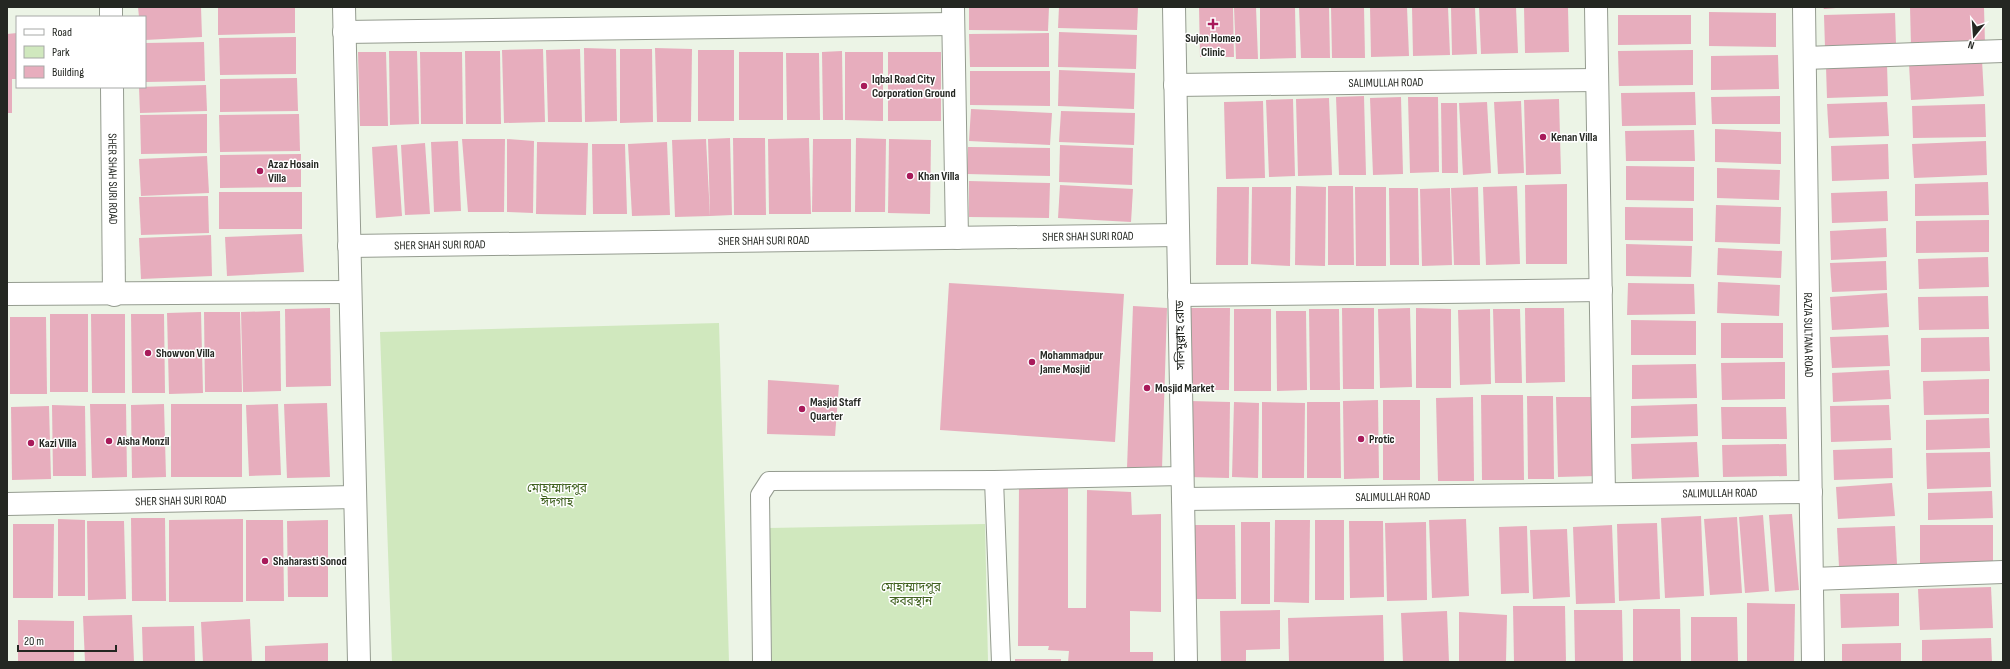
<svg xmlns="http://www.w3.org/2000/svg" width="2010" height="669" font-family="'Sofia Sans Condensed','Noto Sans Bengali',sans-serif">
  <style>
    .green { fill: #d0e8be }
    .building { fill: #e7adbd }
    .lines { fill: none; stroke-linecap: round; stroke-linejoin: round }
    .service-casing { stroke: #959c90; stroke-width: 20 }
    .minor-casing { stroke: #959c90; stroke-width: 24 }
    .service { stroke: #fff; stroke-width: 18 }
    .minor { stroke: #fff; stroke-width: 22 }
    .poi-dot { fill: #a81a5a; stroke: #fff; stroke-width: 1.5 }
    .labels { text-anchor: middle; stroke-width: 3; stroke-linejoin: round; paint-order: stroke }
    .poi-label { font-size: 12px; font-weight: bold; fill: #242722; stroke: #fff; text-anchor: start }
    .street-label { font-size: 12px; fill: #242722; stroke: #fff }
    .park-label { font-size: 12px; fill: #3f601e; stroke: #fff }
  </style>
  <rect width="100%" height="100%" fill="#ecf4e6"/>
  <g class="green">
    <polygon points="719,323 729,662 392,662 380,332"/>
    <polygon points="985,524 988,662 772,662 769,528"/>
  </g>
  <g class="building">
    <polygon points="138,7 201,7 202,37 145,40 145,17 139,17"/>
    <polygon points="218,7 295,7 295,33 218,35"/>
    <polygon points="969,7 1049,7 1048,31 969,30"/>
    <polygon points="1059,7 1138,7 1137,30 1058,28"/>
    <polygon points="1199,7 1233,7 1234,57 1200,57"/>
    <polygon points="1234,7 1256,7 1258,59 1236,59"/>
    <polygon points="1260,7 1295,7 1296,58 1260,59"/>
    <polygon points="1299,7 1329,7 1330,58 1301,58"/>
    <polygon points="1331,7 1364,7 1365,58 1332,58"/>
    <polygon points="1370,7 1407,7 1409,56 1371,57"/>
    <polygon points="1412,7 1448,7 1450,55 1413,56"/>
    <polygon points="1451,7 1475,7 1477,54 1452,55"/>
    <polygon points="1479,7 1516,7 1518,53 1481,54"/>
    <polygon points="1524,7 1568,7 1569,52 1525,53"/>
    <polygon points="1823,7 1836,7 1836,8 1824,9"/>
    <polygon points="1910,7 1984,7 1985,44 1911,46"/>
    <polygon points="1709,12 1776,13 1776,47 1709,46"/>
    <polygon points="1895,13 1896,45 1825,48 1824,15"/>
    <polygon points="1618,15 1691,15 1691,44 1618,45"/>
    <polygon points="1059,32 1137,35 1136,69 1058,67"/>
    <polygon points="17,33 17,79 12,79 12,113 7,113 7,34"/>
    <polygon points="1049,33 1049,67 970,67 969,34"/>
    <polygon points="296,37 296,74 220,75 219,38"/>
    <polygon points="204,42 205,81 145,82 145,43"/>
    <polygon points="584,48 616,49 617,121 585,122"/>
    <polygon points="655,48 692,49 691,122 657,122"/>
    <polygon points="543,49 545,122 504,123 502,50"/>
    <polygon points="580,49 582,122 548,122 546,50"/>
    <polygon points="620,49 652,49 653,122 620,123"/>
    <rect x="698" y="50" width="36" height="71"/>
    <polygon points="1693,50 1693,85 1619,86 1618,51"/>
    <polygon points="389,51 417,51 419,124 390,125"/>
    <polygon points="465,51 500,51 501,124 466,124"/>
    <polygon points="842,51 843,120 823,120 822,52"/>
    <polygon points="358,52 386,52 388,126 360,126"/>
    <polygon points="420,52 462,52 463,124 421,124"/>
    <rect x="739" y="52" width="44" height="68"/>
    <polygon points="845,52 883,52 883,121 845,120"/>
    <rect x="888" y="52" width="53" height="69"/>
    <polygon points="786,53 819,53 820,120 787,120"/>
    <polygon points="1778,55 1779,89 1711,90 1711,56"/>
    <polygon points="1982,60 1984,96 1911,100 1909,64"/>
    <polygon points="1887,65 1888,96 1827,98 1826,67"/>
    <polygon points="1059,70 1135,73 1134,109 1058,106"/>
    <polygon points="970,71 1050,71 1050,106 970,105"/>
    <polygon points="297,78 298,111 220,112 220,79"/>
    <polygon points="206,85 207,111 140,113 139,87"/>
    <polygon points="1695,92 1696,125 1622,126 1621,93"/>
    <polygon points="1364,96 1366,175 1339,175 1336,97"/>
    <polygon points="1780,96 1780,124 1712,124 1711,97"/>
    <polygon points="1401,97 1403,174 1373,175 1370,98"/>
    <polygon points="1408,97 1438,97 1439,172 1410,173"/>
    <polygon points="1329,98 1332,175 1298,176 1296,99"/>
    <polygon points="1293,99 1295,176 1269,177 1266,100"/>
    <polygon points="1559,99 1561,174 1526,175 1524,100"/>
    <polygon points="1263,101 1265,178 1226,179 1224,102"/>
    <polygon points="1521,101 1524,173 1498,174 1494,102"/>
    <polygon points="1487,102 1491,173 1463,175 1459,103"/>
    <polygon points="1887,102 1889,136 1829,138 1827,104"/>
    <polygon points="1441,103 1457,103 1458,173 1442,173"/>
    <polygon points="1985,104 1986,137 1913,138 1912,106"/>
    <polygon points="971,109 1052,113 1050,145 969,141"/>
    <polygon points="1061,111 1135,113 1134,145 1059,142"/>
    <polygon points="207,114 207,153 141,154 140,115"/>
    <polygon points="299,114 300,151 220,152 219,115"/>
    <polygon points="1715,129 1781,132 1781,164 1715,162"/>
    <polygon points="1694,130 1695,161 1626,161 1625,131"/>
    <polygon points="730,138 732,215 710,216 708,139"/>
    <polygon points="733,138 765,138 766,215 734,215"/>
    <polygon points="809,138 811,214 769,214 768,139"/>
    <polygon points="856,138 886,139 885,212 855,212"/>
    <polygon points="462,139 505,139 504,212 468,212"/>
    <polygon points="507,139 534,141 533,213 507,212"/>
    <polygon points="706,139 710,216 675,217 672,140"/>
    <polygon points="813,139 851,139 851,212 812,212"/>
    <polygon points="889,139 931,140 930,214 888,213"/>
    <polygon points="458,141 461,211 434,212 431,142"/>
    <polygon points="1986,141 1987,175 1914,178 1912,144"/>
    <polygon points="537,142 588,143 586,215 536,214"/>
    <polygon points="667,142 670,215 632,216 628,144"/>
    <polygon points="425,143 430,214 405,215 401,145"/>
    <polygon points="592,144 625,144 627,214 593,214"/>
    <polygon points="1888,144 1889,179 1832,181 1831,146"/>
    <polygon points="397,145 402,216 376,218 372,147"/>
    <polygon points="1060,145 1133,148 1132,185 1059,182"/>
    <polygon points="968,147 1050,148 1050,176 967,174"/>
    <polygon points="301,154 301,187 220,188 220,155"/>
    <polygon points="207,156 209,193 141,196 139,159"/>
    <polygon points="1626,166 1694,167 1694,201 1626,200"/>
    <polygon points="1717,168 1780,170 1779,200 1717,198"/>
    <polygon points="969,181 1050,183 1049,218 969,217"/>
    <polygon points="1988,182 1989,215 1915,216 1915,184"/>
    <polygon points="1567,184 1567,264 1526,264 1525,185"/>
    <polygon points="1060,185 1133,189 1131,222 1058,218"/>
    <polygon points="1296,186 1326,187 1325,266 1295,265"/>
    <polygon points="1328,186 1353,186 1354,265 1328,265"/>
    <polygon points="1517,186 1520,264 1486,265 1483,187"/>
    <polygon points="1217,187 1249,187 1248,265 1216,265"/>
    <polygon points="1252,187 1291,187 1290,266 1251,264"/>
    <polygon points="1355,187 1386,187 1386,266 1356,266"/>
    <polygon points="1478,187 1480,265 1454,265 1451,188"/>
    <polygon points="1389,188 1418,188 1419,265 1390,265"/>
    <polygon points="1450,188 1452,265 1422,266 1420,189"/>
    <polygon points="1887,191 1888,221 1832,223 1831,193"/>
    <rect x="219" y="192" width="83" height="37"/>
    <polygon points="208,196 209,233 141,235 139,197"/>
    <polygon points="1716,205 1781,207 1780,244 1715,242"/>
    <polygon points="1625,207 1693,208 1693,241 1625,240"/>
    <polygon points="1989,220 1989,252 1916,253 1916,221"/>
    <polygon points="1886,228 1887,257 1831,260 1830,231"/>
    <polygon points="302,234 304,272 227,276 225,237"/>
    <polygon points="211,235 212,276 141,279 139,238"/>
    <polygon points="1626,244 1692,246 1691,277 1626,276"/>
    <polygon points="1718,248 1782,251 1781,278 1717,275"/>
    <polygon points="1988,257 1989,287 1919,289 1918,259"/>
    <polygon points="1886,261 1887,290 1832,292 1830,263"/>
    <polygon points="1718,282 1780,285 1779,316 1717,313"/>
    <polygon points="949,283 1124,294 1115,442 940,430"/>
    <polygon points="1628,283 1694,284 1695,314 1627,315"/>
    <polygon points="1887,293 1889,327 1832,330 1830,297"/>
    <polygon points="1988,296 1989,329 1919,330 1918,297"/>
    <polygon points="1133,306 1167,308 1162,469 1127,468"/>
    <polygon points="330,308 331,386 286,387 285,309"/>
    <polygon points="1189,308 1230,308 1229,390 1189,390"/>
    <polygon points="1342,308 1374,308 1374,389 1343,389"/>
    <polygon points="1410,308 1412,387 1380,388 1378,309"/>
    <polygon points="1416,308 1451,309 1451,388 1416,388"/>
    <polygon points="1525,308 1564,308 1565,382 1526,383"/>
    <rect x="1234" y="309" width="37" height="82"/>
    <polygon points="1309,309 1339,309 1340,390 1310,390"/>
    <polygon points="1490,309 1491,384 1460,385 1458,310"/>
    <polygon points="1493,309 1520,309 1522,383 1495,383"/>
    <polygon points="280,311 281,391 243,392 241,312"/>
    <polygon points="1276,311 1306,311 1307,390 1277,391"/>
    <polygon points="201,312 203,393 169,394 167,313"/>
    <polygon points="204,312 240,312 242,392 205,392"/>
    <rect x="50" y="314" width="38" height="78"/>
    <polygon points="91,314 125,314 125,393 92,393"/>
    <polygon points="131,314 164,314 165,393 132,393"/>
    <polygon points="10,317 46,317 47,394 10,394"/>
    <polygon points="1631,320 1696,321 1696,355 1631,355"/>
    <rect x="1721" y="323" width="62" height="35"/>
    <polygon points="1888,335 1890,366 1832,368 1830,337"/>
    <polygon points="1989,337 1990,371 1921,372 1921,338"/>
    <polygon points="1785,362 1785,399 1722,400 1721,363"/>
    <polygon points="1696,364 1697,398 1632,399 1632,365"/>
    <polygon points="1889,370 1891,399 1833,402 1832,373"/>
    <polygon points="1989,379 1989,414 1924,415 1923,381"/>
    <polygon points="768,380 839,385 835,436 767,434"/>
    <polygon points="1481,395 1523,395 1524,480 1482,480"/>
    <polygon points="1527,396 1553,396 1554,479 1528,479"/>
    <polygon points="1473,397 1474,481 1438,481 1436,398"/>
    <polygon points="1556,397 1594,397 1596,476 1558,477"/>
    <polygon points="1378,400 1379,478 1344,479 1343,401"/>
    <rect x="1383" y="400" width="37" height="80"/>
    <polygon points="1190,401 1230,402 1229,478 1188,477"/>
    <polygon points="1234,402 1259,403 1258,478 1232,477"/>
    <polygon points="1262,402 1305,403 1304,478 1262,478"/>
    <polygon points="1307,402 1340,402 1341,478 1307,478"/>
    <polygon points="327,403 330,477 287,478 284,404"/>
    <polygon points="90,404 126,404 127,477 92,478"/>
    <polygon points="164,404 166,477 132,478 131,405"/>
    <rect x="171" y="404" width="71" height="73"/>
    <polygon points="278,404 281,475 249,476 246,405"/>
    <polygon points="1697,404 1698,436 1631,438 1631,406"/>
    <polygon points="52,405 85,406 86,476 53,476"/>
    <polygon points="1889,405 1891,440 1831,442 1830,406"/>
    <polygon points="49,406 51,479 12,480 11,407"/>
    <polygon points="1721,407 1786,407 1787,439 1722,439"/>
    <polygon points="1989,418 1990,448 1926,450 1926,420"/>
    <polygon points="1697,442 1699,477 1632,479 1631,444"/>
    <polygon points="1786,444 1787,476 1723,477 1722,445"/>
    <polygon points="1892,448 1893,478 1834,480 1833,450"/>
    <polygon points="1990,452 1991,487 1927,489 1926,453"/>
    <polygon points="1892,483 1895,516 1838,519 1836,487"/>
    <polygon points="1019,484 1068,484 1068,608 1086,608 1087,490 1131,492 1132,515 1161,514 1161,612 1130,611 1130,652 1153,652 1153,662 1068,662 1069,651 1048,650 1049,646 1018,646"/>
    <polygon points="1992,491 1993,518 1928,520 1928,493"/>
    <polygon points="1792,514 1799,590 1775,592 1769,515"/>
    <polygon points="1763,515 1769,591 1745,593 1739,517"/>
    <polygon points="1701,516 1704,596 1665,598 1661,518"/>
    <polygon points="1737,517 1742,593 1710,595 1704,519"/>
    <polygon points="131,518 165,518 166,601 132,601"/>
    <polygon points="58,519 85,520 85,596 58,596"/>
    <polygon points="243,519 243,602 169,602 169,520"/>
    <polygon points="1466,519 1469,596 1432,598 1429,520"/>
    <polygon points="246,520 283,520 284,601 246,601"/>
    <polygon points="328,520 328,597 288,597 287,521"/>
    <polygon points="1275,520 1310,520 1309,603 1274,602"/>
    <rect x="1315" y="520" width="29" height="80"/>
    <polygon points="87,521 124,521 126,599 88,600"/>
    <polygon points="1349,521 1383,521 1384,597 1350,598"/>
    <rect x="1241" y="522" width="29" height="82"/>
    <polygon points="1426,522 1427,600 1387,601 1385,523"/>
    <polygon points="1657,523 1660,599 1619,601 1617,524"/>
    <polygon points="13,524 54,524 53,598 13,598"/>
    <polygon points="1195,525 1235,525 1236,599 1195,599"/>
    <polygon points="1612,525 1615,603 1576,604 1573,527"/>
    <polygon points="1920,525 1993,525 1993,564 1920,565"/>
    <polygon points="1527,526 1529,593 1501,594 1499,527"/>
    <polygon points="1895,526 1897,564 1839,567 1837,528"/>
    <polygon points="1567,529 1570,597 1533,599 1530,530"/>
    <polygon points="1991,587 1993,628 1920,630 1918,589"/>
    <polygon points="1899,593 1899,626 1841,628 1840,594"/>
    <polygon points="1747,603 1795,604 1794,662 1747,662"/>
    <polygon points="1513,606 1565,606 1566,662 1514,662"/>
    <polygon points="1633,609 1680,609 1681,662 1633,662"/>
    <polygon points="1280,610 1280,649 1246,650 1246,662 1221,662 1220,611"/>
    <polygon points="1574,610 1622,610 1623,662 1575,662"/>
    <polygon points="1447,611 1449,662 1403,662 1401,613"/>
    <polygon points="1459,612 1507,615 1506,662 1459,662"/>
    <polygon points="132,615 134,662 85,662 83,616"/>
    <polygon points="1383,615 1384,662 1289,662 1288,618"/>
    <polygon points="1691,617 1737,617 1738,662 1691,662"/>
    <polygon points="250,619 252,662 203,662 201,622"/>
    <polygon points="18,620 74,621 74,662 18,662"/>
    <polygon points="194,626 195,662 143,662 142,627"/>
    <polygon points="1991,638 1992,662 1922,662 1922,640"/>
    <polygon points="328,643 328,662 265,662 265,646"/>
    <polygon points="1901,643 1901,662 1842,662 1842,644"/>
    <rect x="1015" y="659" width="46" height="3"/>
  </g>
  <g class="lines">
    <defs>
      <g id="service">
        <polyline points="994,480 1182,476"/>
        <polyline points="762,662 760,495 769,481 994,480 1001,662"/>
      </g>
      <g id="minor">
        <polyline points="111,7 111,17"/>
        <polyline points="344,7 359,662"/>
        <polyline points="953,7 957,238"/>
        <polyline points="1174,7 1186,662"/>
        <polyline points="1596,7 1604,494"/>
        <path id="s1" d="M1804 7 1813 662"/>
        <polyline points="344,32 953,24"/>
        <polyline points="1805,58 2003,51"/>
        <path id="s2" d="M1175 85 1597 80"/>
        <path id="s3" d="M112 87 114 295"/>
        <path id="s4" d="M349 246 1178 235"/>
        <polyline points="7,294 350,292"/>
        <polyline points="1179,295 1601,290"/>
        <path id="s5" d="M1183 499 1811 492"/>
        <path id="s6" d="M7 504 355 497"/>
        <polyline points="1812,579 2003,572"/>
      </g>
    </defs>
    <use href="#service" class="service-casing"/>
    <use href="#minor" class="minor-casing"/>
    <use href="#service" class="service"/>
    <use href="#minor" class="minor"/>
  </g>
  <g class="poi-dot">
    <path d="M1211 18h4v4h4v4h-4v4h-4v-4h-4v-4h4z"/>
    <circle cx="864" cy="86" r="4"/>
    <circle cx="1543" cy="137" r="4"/>
    <circle cx="260" cy="171" r="4"/>
    <circle cx="910" cy="176" r="4"/>
    <circle cx="148" cy="353" r="4"/>
    <circle cx="1032" cy="362" r="4"/>
    <circle cx="1147" cy="388" r="4"/>
    <circle cx="802" cy="409" r="4"/>
    <circle cx="1361" cy="439" r="4"/>
    <circle cx="109" cy="441" r="4"/>
    <circle cx="31" cy="443" r="4"/>
    <circle cx="265" cy="561" r="4"/>
  </g>
  <g class="labels">
    <g class="poi-label">
      <text x="1213" y="42" text-anchor="middle">Sujon Homeo<tspan x="1213" dy="14">Clinic</tspan></text>
      <text x="872" y="83">Iqbal Road City<tspan x="872" dy="14">Corporation Ground</tspan></text>
      <text x="1551" y="141">Kenan Villa</text>
      <text x="268" y="168">Azaz Hosain<tspan x="268" dy="14">Villa</tspan></text>
      <text x="918" y="180">Khan Villa</text>
      <text x="156" y="357">Showvon Villa</text>
      <text x="1040" y="359">Mohammadpur<tspan x="1040" dy="14">Jame Mosjid</tspan></text>
      <text x="1155" y="392">Mosjid Market</text>
      <text x="810" y="406">Masjid Staff<tspan x="810" dy="14">Quarter</tspan></text>
      <text x="1369" y="443">Protic</text>
      <text x="117" y="445">Aisha Monzil</text>
      <text x="39" y="447">Kazi Villa</text>
      <text x="273" y="565">Shaharasti Sonod</text>
    </g>
    <g class="street-label">
      <text dy="4" stroke="none"><textPath href="#s2" startOffset="211">SALIMULLAH ROAD</textPath></text>
      <text dy="4" stroke="none"><textPath href="#s3" startOffset="92">SHER SHAH SURI ROAD</textPath></text>
      <text dy="4" stroke="none"><textPath href="#s4" startOffset="739">SHER SHAH SURI ROAD</textPath></text>
      <text dy="4" stroke="none"><textPath href="#s4" startOffset="415">SHER SHAH SURI ROAD</textPath></text>
      <text dy="4" stroke="none"><textPath href="#s4" startOffset="91">SHER SHAH SURI ROAD</textPath></text>
      <text transform="translate(1180 335) rotate(-91)" y="4">সলিমুল্লাহ রোড</text>
      <text dy="4" stroke="none"><textPath href="#s1" startOffset="328">RAZIA SULTANA ROAD</textPath></text>
      <text dy="4" stroke="none"><textPath href="#s5" startOffset="537">SALIMULLAH ROAD</textPath></text>
      <text dy="4" stroke="none"><textPath href="#s5" startOffset="210">SALIMULLAH ROAD</textPath></text>
      <text dy="4" stroke="none"><textPath href="#s6" startOffset="174">SHER SHAH SURI ROAD</textPath></text>
    </g>
    <g class="park-label">
      <text x="557" y="492">মোহাম্মাদপুর<tspan x="557" dy="14">ঈদগাহ</tspan></text>
      <text x="911" y="591">মোহাম্মাদপুর<tspan x="911" dy="14">কবরস্থান</tspan></text>
    </g>
  </g>
  <rect width="2010" height="669" fill="none" stroke="#242722" stroke-width="16"/>
  <rect x="16" y="16" width="130" height="72" fill="#ffffff" stroke="#a7a9a7"/>
  <rect x="24" y="29" width="20" height="6" fill="#ffffff" stroke="#a7a9a7"/>
  <text x="52" y="36" font-size="12" fill="#242722">Road</text>
  <rect x="24" y="46" width="20" height="12" fill="#d0e8be" stroke="#a7a9a7"/>
  <text x="52" y="56" font-size="12" fill="#242722">Park</text>
  <rect x="24" y="66" width="20" height="12" fill="#e7adbd" stroke="#a7a9a7"/>
  <text x="52" y="76" font-size="12" fill="#242722">Building</text>
  <g transform="translate(1974 36) rotate(197)" stroke="#ffffff" stroke-width="3" paint-order="stroke">
  <path d="M0-3L7 15L0 10L-7 15Z" fill="#242722"/>
  <text y="-6" font-size="11" font-weight="bold" text-anchor="middle" fill="#242722">N</text>
  </g>
  <path d="M18 645v6h98v-6" fill="none" stroke="#242722" stroke-width="2"/>
  <text x="24" y="645" font-size="12" fill="#242722" stroke="#ffffff" stroke-width="3" paint-order="stroke">20 m</text>
</svg>
